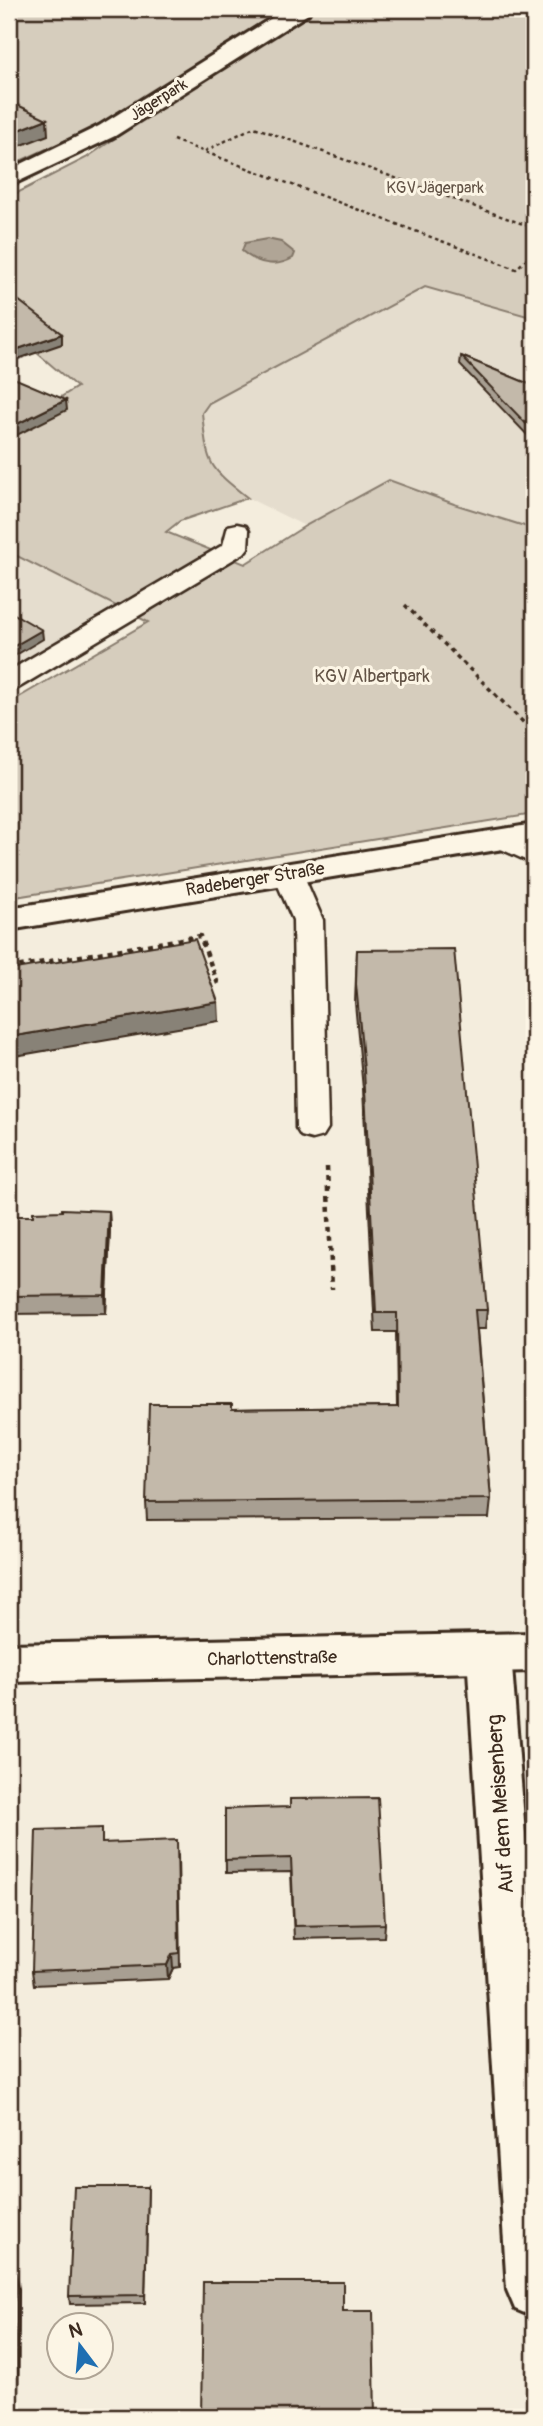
<svg xmlns="http://www.w3.org/2000/svg" width="543" height="2426" font-family="Pangolin,sans-serif">
  <style>
    .built { fill: #e5ddce }
    .green { fill: #d6cdbd; stroke: #887c6e; stroke-width: 2 }
    .water { fill: #b0a596; stroke: #817466; stroke-width: 2 }
    .lines { fill: none; stroke-linecap: round; stroke-linejoin: round }
    .lane-casing { stroke: #3b2a1e; stroke-width: 5 }
    .street-casing { stroke: #3b2a1e; stroke-width: 6 }
    .secondary-casing { stroke: #3b2a1e; stroke-width: 6 }
    .path-far2 { stroke: #3b2a1e; stroke-width: 2.5; stroke-dasharray: 3.5 3.5; stroke-linecap: butt }
    .path-far1 { stroke: #3b2a1e; stroke-width: 3.5; stroke-dasharray: 4.5 4.5; stroke-linecap: butt }
    .path { stroke: #3b2a1e; stroke-width: 4.5; stroke-dasharray: 5 5; stroke-linecap: butt }
    .lane { fill: #fcf5e5; fill-rule: evenodd }
    .street { fill: #fcf5e5; fill-rule: evenodd }
    .secondary { fill: #fcf5e5; fill-rule: evenodd }
    .wall { fill: #a89f92; stroke: #3b2a1e; stroke-width: 2 }
    .shaded-wall { fill: #888277; stroke: #3b2a1e; stroke-width: 2 }
    .building { fill: #c3b9aa; stroke: #3b2a1e; stroke-width: 2 }
    .labels { text-anchor: middle; stroke-width: 6; stroke-linejoin: round; paint-order: stroke }
    .far-street-label { font-size: 16px; fill: #3b2a1e; stroke: #fcf5e5 }
    .far-park-label { font-size: 16px; fill: #625346; stroke: #fcf5e5 }
    .park-label { font-size: 18px; fill: #625346; stroke: #fcf5e5 }
    .street-label { font-size: 18px; fill: #3b2a1e; stroke: #fcf5e5 }
    .near-street-label { font-size: 21px; fill: #3b2a1e; stroke: #fcf5e5 }
  </style>
  <rect width="100%" height="100%" fill="#f4eddd"/>
  <filter id="ink" filterUnits="userSpaceOnUse"><feTurbulence type="fractalNoise" baseFrequency=".0143" numOctaves="2"/><feDisplacementMap in="SourceGraphic" scale="14" xChannelSelector="R" yChannelSelector="G"/><feConvolveMatrix kernelMatrix="1 2 1 2 8 2 1 2 1" color-interpolation-filters="sRGB"/></filter>
  <g filter="url(#ink)">
    <g class="built">
      <polygon points="425,287 534,318 534,529 454,504 389,480 305,526 248,498 214,471 206,450 202,413 209,403"/>
      <polygon points="9,552 115,606 9,669"/>
    </g>
    <g class="green">
      <polygon points="9,9 283,9 95,127 9,166"/>
      <path d="M311 9H534V318L425 287 209 403 202 413C208 465 206 465 248 498L180 521 166 532 245 564 305 526 389 480 454 504 534 529V814L9 898V703L148 622 9 552V429L77 387 9 329V197L86 158 270 33Z"/>
    </g>
    <path class="water" d="M267 239 281 242 295 253 293 258C276 268 257 264 242 251L245 243Z"/>
    <g class="lines">
      <defs>
        <g id="lane">
          <polygon points="237,524 246,526 249,531 248,548 244,553 18,688 9,690 9,671 223,545 228,526"/>
          <polygon points="502,830 534,844 534,864 492,845 488,839 492,833"/>
          <polygon points="288,865 298,868 303,874 323,920 328,1128 323,1136 312,1139 301,1136 296,1128 293,920 273,874 278,868"/>
        </g>
        <g id="street">
          <polygon points="286,9 311,9 308,14 115,136 9,186 9,170 99,126"/>
          <polygon points="534,824 534,844 9,930 9,908"/>
          <polygon points="489,1635 505,1641 511,1654 534,1948 534,2317 515,2309 507,2290 467,1654 473,1641"/>
        </g>
        <polygon id="secondary" points="534,1633 534,1671 9,1682 9,1644"/>
      </defs>
      <use href="#lane" class="lane-casing"/>
      <use href="#street" class="street-casing"/>
      <use href="#secondary" class="secondary-casing"/>
      <g class="path-far2">
        <polyline points="173,140 516,269 534,252"/>
        <polyline points="205,151 254,127 534,228"/>
      </g>
      <polyline class="path-far1" points="405,605 534,733"/>
      <g class="path">
        <polyline points="9,968 200,936 218,984"/>
        <polyline points="327,1167 332,1289"/>
      </g>
      <use href="#lane" class="lane"/>
      <use href="#street" class="street"/>
      <use href="#secondary" class="secondary"/>
    </g>
    <g class="wall">
      <polygon points="461,356 534,386 534,442 460,365"/>
      <polygon points="357,950 487,1310 485,1329 477,1329 491,1499 489,1518 147,1520 146,1502 232,1409 397,1407 396,1332 375,1332 363,1089 355,1003"/>
      <polygon points="109,1211 110,1229 106,1313 9,1314 9,1216 33,1216"/>
      <polygon points="225,1809 385,1924 384,1937 294,1939 291,1872 226,1873"/>
      <polygon points="103,1843 178,1855 180,1967 173,1968 168,1979 34,1985 32,1971"/>
      <polygon points="148,2187 145,2303 70,2304 69,2296"/>
    </g>
    <g class="shaded-wall">
      <polygon points="47,119 48,135 9,150 9,134"/>
      <polygon points="62,334 62,344 9,362 9,352"/>
      <polygon points="66,400 67,410 9,439 9,428"/>
      <polygon points="42,630 43,639 9,659 9,649"/>
      <polygon points="218,1002 219,1021 9,1057 9,1037"/>
      <polygon points="109,1211 110,1229 106,1313 105,1295"/>
      <polygon points="172,1954 173,1968 168,1979 167,1965"/>
      <polygon points="16,2273 19,2289 18,2417 16,2417"/>
    </g>
    <g class="building">
      <polygon points="9,101 47,119 9,134"/>
      <polygon points="9,293 62,334 9,352"/>
      <polygon points="461,356 534,386 534,432"/>
      <polygon points="9,376 66,400 9,428"/>
      <polygon points="9,611 42,630 9,649"/>
      <polygon points="195,939 218,1002 9,1037 9,970"/>
      <polygon points="454,949 487,1310 475,1310 491,1499 146,1502 149,1404 232,1404 232,1409 398,1407 397,1313 376,1313 364,1070 356,984 357,950"/>
      <polygon points="62,1209 109,1211 105,1295 9,1296 9,1216 33,1216 33,1212 62,1211"/>
      <polygon points="378,1798 385,1924 294,1926 291,1858 225,1860 225,1809 290,1807 290,1799"/>
      <polygon points="102,1828 102,1843 177,1840 179,1953 172,1954 167,1965 32,1971 36,1830"/>
      <polygon points="74,2187 148,2187 145,2295 69,2296"/>
      <polygon points="16,2273 16,2417 9,2417 9,2274"/>
      <polygon points="203,2282 343,2282 343,2311 373,2311 375,2417 201,2417"/>
    </g>
  </g>
  <g class="labels">
    <g class="far-street-label">
      <text transform="translate(158 99) rotate(-32)" y="6">Jägerpark</text>
    </g>
    <g class="far-park-label">
      <text x="435" y="193">KGV Jägerpark</text>
    </g>
    <g class="park-label">
      <text x="372" y="682">KGV Albertpark</text>
    </g>
    <g class="street-label">
      <text transform="translate(255 879) rotate(-9)" y="6">Radeberger Straße</text>
      <text transform="translate(272 1658) rotate(-1)" y="6">Charlottenstraße</text>
    </g>
    <g class="near-street-label">
      <text transform="translate(500 1804) rotate(-94)" y="7">Auf dem Meisenberg</text>
    </g>
  </g>
  <rect width="543" height="2426" fill="none" stroke="#fcf5e5" stroke-width="35"/>
  <rect x="18" y="18" width="508" height="2391" fill="none" stroke="#3b2a1e" stroke-width="2.5" filter="url(#ink)"/>
  <g transform="translate(80 2346) rotate(344)"><circle r="33" fill="#fcf5e5" stroke="#afa495" stroke-width="2"/>
  <path d="M0-5L12 26L0 18L-12 26Z" fill="#1f6fb2"/>
  <text y="-10" font-size="19" font-weight="bold" text-anchor="middle" fill="#3b2a1e">N</text>
  </g>
</svg>
